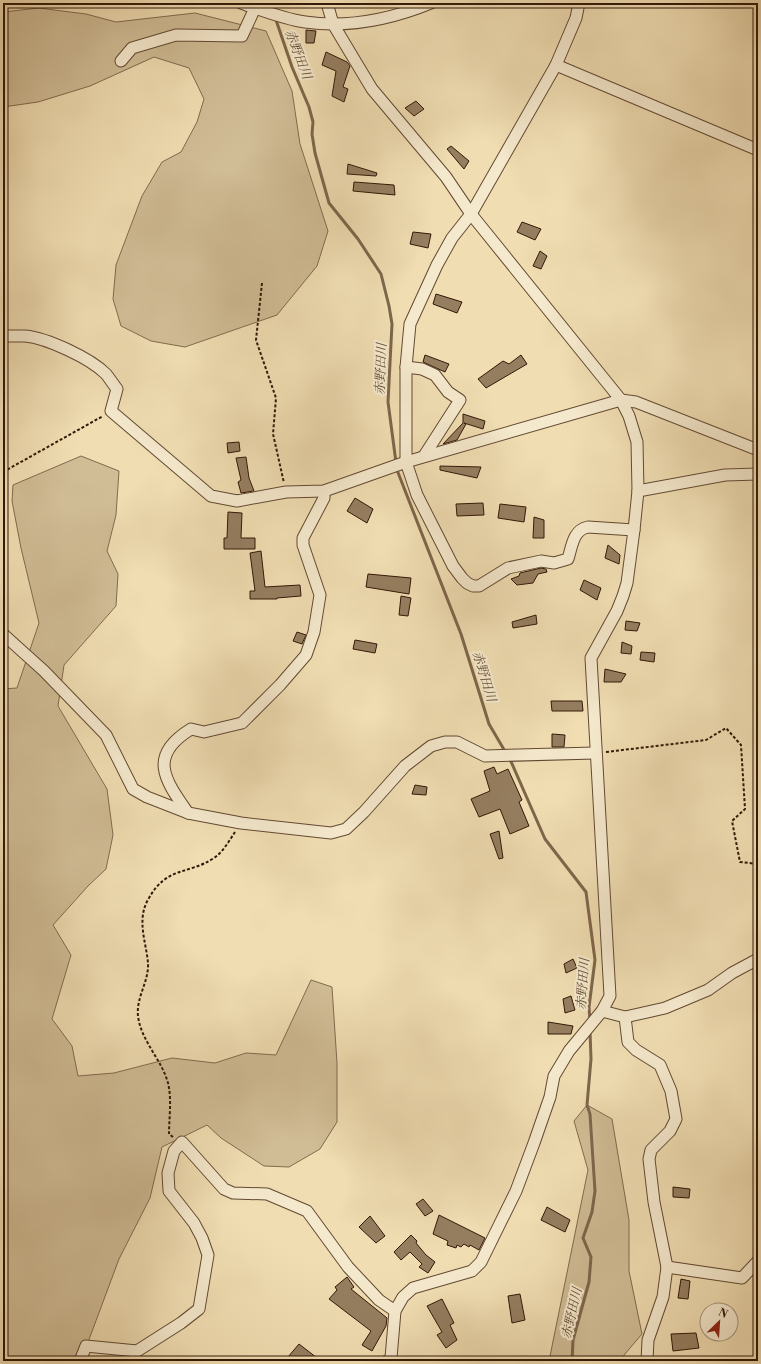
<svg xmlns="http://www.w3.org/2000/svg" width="761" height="1364" font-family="'Libre Bodoni','Noto Serif JP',serif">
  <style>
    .green { fill: #d0bc95; stroke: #826a4e }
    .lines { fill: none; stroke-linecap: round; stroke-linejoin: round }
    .stream { stroke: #7e664b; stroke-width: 3 }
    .building { fill: #957e60; stroke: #331807 }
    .minor-casing { stroke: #624932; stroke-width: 13 }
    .path { stroke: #331807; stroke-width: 2; stroke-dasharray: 3 2; stroke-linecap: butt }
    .minor { stroke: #f5e9cd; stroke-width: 11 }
    .labels { text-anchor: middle; stroke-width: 4; stroke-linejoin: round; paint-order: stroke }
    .water-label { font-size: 13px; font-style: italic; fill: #654c34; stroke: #f5e9cd }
  </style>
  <rect width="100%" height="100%" fill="#f0ddb2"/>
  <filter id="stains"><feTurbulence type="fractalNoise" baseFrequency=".005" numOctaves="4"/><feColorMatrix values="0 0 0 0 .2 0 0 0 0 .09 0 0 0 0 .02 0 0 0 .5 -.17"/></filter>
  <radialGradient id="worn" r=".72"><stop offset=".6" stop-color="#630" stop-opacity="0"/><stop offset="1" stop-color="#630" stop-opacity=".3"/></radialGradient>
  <g class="green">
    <polygon points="39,8 86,14 116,22 195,13 266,31 292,91 300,144 328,231 317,266 277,315 185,347 151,341 121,326 113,299 116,265 142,196 162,162 181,152 197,122 204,99 189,68 154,57 90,86 38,102 3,107 3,12"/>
    <polygon points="81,456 119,471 116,515 107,551 118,574 116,606 64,665 58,706 107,789 113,835 106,869 88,886 53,925 71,955 52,1019 72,1046 78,1076 114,1073 172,1058 215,1063 246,1053 276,1055 311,980 332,987 337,1063 337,1122 320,1149 289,1167 264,1166 221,1138 207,1125 162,1147 150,1198 119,1259 81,1361 3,1361 3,689 17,688 39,623 21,548 12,501 13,485"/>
    <polygon points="587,1105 612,1119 629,1220 629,1271 642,1334 619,1361 549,1361 588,1170 574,1121"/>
  </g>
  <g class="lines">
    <g class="stream">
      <polyline points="269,3 272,10"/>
      <polyline points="275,17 292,67 309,107 313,122 312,134 315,153 329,203 358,239 381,274 389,306 392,324 388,402 397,470 461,634 489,724 506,753"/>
      <polyline points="509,757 545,839 586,892 595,960 589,1007 590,1021"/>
      <polyline points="572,1361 573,1340 589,1282 591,1257 583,1238 592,1212 595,1191 590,1114 587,1105 591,1059 590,1031"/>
    </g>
  </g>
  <g class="building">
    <polygon points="306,30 316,31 314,43 306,43"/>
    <polygon points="326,52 347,62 350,66 343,87 348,89 344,102 332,96 336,71 322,65"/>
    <polygon points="416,101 424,109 414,116 405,108"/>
    <polygon points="451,146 469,161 464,169 447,149"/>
    <polygon points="348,164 377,173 376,176 347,174"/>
    <polygon points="354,182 394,185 395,195 353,191"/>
    <polygon points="522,222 541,229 535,240 517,232"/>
    <polygon points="413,232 431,234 428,248 410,244"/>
    <polygon points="540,251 547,256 541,269 533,266"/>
    <polygon points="436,294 462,302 457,313 433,304"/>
    <polygon points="425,355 449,364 445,372 423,362"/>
    <polygon points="521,355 527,364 486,388 478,379 503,361 509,364"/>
    <polygon points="463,414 485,421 483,429 464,423 466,424 457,440 443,444 463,423"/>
    <polygon points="239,442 240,451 228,453 227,443"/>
    <polygon points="246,457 249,478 254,491 241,493 238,482 241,480 236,458"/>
    <polygon points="440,466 481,467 477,478 440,470"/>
    <polygon points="355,498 373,509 367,523 347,511"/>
    <polygon points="483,503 484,515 457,516 456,504"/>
    <polygon points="500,504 526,507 524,522 498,518"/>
    <polygon points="228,512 242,513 241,538 255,538 255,549 224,549 224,538 227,538"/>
    <polygon points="534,517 544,520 544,538 533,538"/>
    <polygon points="608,545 620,555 619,564 605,558"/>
    <polygon points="261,551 265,587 300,585 301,596 277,598 277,599 250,599 250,591 255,591 250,553"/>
    <polygon points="541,568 546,569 547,572 538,574 533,583 517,585 511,579 519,576 520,573"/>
    <polygon points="368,574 411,578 409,594 366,587"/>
    <polygon points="584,580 601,588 597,600 580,590"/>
    <polygon points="401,596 411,598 408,616 399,615"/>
    <polygon points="536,615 537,624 513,628 512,622"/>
    <polygon points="626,621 640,623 637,631 625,630"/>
    <polygon points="297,632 306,635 302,644 293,641"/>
    <polygon points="355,640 377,644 375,653 353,649"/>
    <polygon points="622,642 632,646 631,654 621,653"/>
    <polygon points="641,652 655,653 654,662 640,660"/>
    <polygon points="605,669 626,674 621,682 604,682"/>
    <polygon points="551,701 582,701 583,711 552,711"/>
    <polygon points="552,734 565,735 564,747 552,747"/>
    <polygon points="494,767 497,774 508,769 522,800 519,802 529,826 510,834 500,809 479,817 471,799 490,791 484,771"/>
    <polygon points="415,785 427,787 426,795 412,794"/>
    <polygon points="499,831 503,858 499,859 490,834"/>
    <polygon points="573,959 577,968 566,973 564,964"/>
    <polygon points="571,996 575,1010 565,1013 563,999"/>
    <polygon points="548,1022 573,1026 571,1034 548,1034"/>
    <polygon points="673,1187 690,1189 689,1198 673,1197"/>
    <polygon points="423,1199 433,1211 425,1216 416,1204"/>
    <polygon points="547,1207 570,1220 565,1232 541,1220"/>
    <polygon points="439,1215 485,1238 479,1250 470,1245 469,1247 464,1244 461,1247 457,1245 456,1248 447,1245 448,1241 433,1234"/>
    <polygon points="370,1216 385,1236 376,1243 359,1227"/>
    <polygon points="411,1235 417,1241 416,1243 426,1255 435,1262 428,1273 419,1267 422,1264 410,1252 401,1260 394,1252"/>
    <polygon points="347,1277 354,1287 351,1289 387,1318 386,1326 372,1351 362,1345 371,1331 329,1299 337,1290 335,1287"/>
    <polygon points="681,1279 690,1281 688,1299 678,1298"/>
    <polygon points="520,1294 525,1320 512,1323 508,1296"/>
    <polygon points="442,1299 454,1323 450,1325 457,1340 446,1348 437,1335 442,1332 427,1306"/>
    <polygon points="696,1333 699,1348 673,1351 671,1334"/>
    <polygon points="299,1344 321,1361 294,1361 288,1357"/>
  </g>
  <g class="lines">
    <defs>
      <g id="minor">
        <path d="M241 3C261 10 284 19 305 22 347 28 392 19 431 3"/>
        <polyline points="327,3 333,24 372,89 446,177 471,214 621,400 629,416 637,442 638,491 634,530 627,583 623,596 617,611 591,658 610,996 602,1011 569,1051 554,1076 550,1097 534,1143 516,1191 481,1262 472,1271 413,1288 403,1297 395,1311 391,1358 387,1361"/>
        <path d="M579 3 576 18 556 65 471 214 452 238 437 265 410 324 406 367V462L417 495 453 566 462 578 467 583 473 586H479L508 568 541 561 554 563 568 559C572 546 573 530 588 527L634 530"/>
        <polyline points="121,61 132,48 176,35 242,36 255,8"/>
        <polyline points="556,65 758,150"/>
        <path d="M3 336C10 336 18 336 25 336 47 338 90 358 106 374 110 379 113 384 117 389L111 411 211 496 237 501 286 492 324 491 406 462 621 400 636 402 758 450"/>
        <polyline points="406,367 422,369 435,375 448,392 460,400 424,456"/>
        <polyline points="638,491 725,475 758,474"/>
        <polyline points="3,634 44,671 106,735 133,789 147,797 188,813 241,823 331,833 346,829 364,812 405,766 431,746 445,742 457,742 485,756 595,753"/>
        <path d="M188 813C165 780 147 756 191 729L204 732 242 723 280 685 306 655 314 632 320 595 303 545V538L324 498V491"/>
        <polyline points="602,1011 625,1017 665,1008 708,990 732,973 758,959"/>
        <polyline points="625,1017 628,1042 636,1050 660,1065 671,1091 676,1119 670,1131 651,1150 649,1159 654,1202 667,1267 663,1297 648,1340 647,1361"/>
        <polyline points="667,1267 742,1278 758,1261"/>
        <polyline points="80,1361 86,1346 137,1351 181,1323 199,1309 208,1255 202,1238 194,1223 169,1191 168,1173 174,1151 182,1142 224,1189 233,1193 267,1194 307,1211 348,1267 379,1300 395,1311"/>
      </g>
    </defs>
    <use href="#minor" class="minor-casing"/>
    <g class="path">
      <polyline points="262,283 256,340 276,398 273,434 284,483"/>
      <polyline points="3,472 103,416"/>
      <polyline points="606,752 706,740 726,728 741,745 745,809 732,821 740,862 758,864"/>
      <path d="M173 1137 169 1134C169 1118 172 1099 168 1083 162 1060 141 1041 138 1016 136 997 149 982 148 963 146 941 136 919 149 898 167 866 188 875 214 858 223 852 229 841 235 832"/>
    </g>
    <use href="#minor" class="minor"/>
  </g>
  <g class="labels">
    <g class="water-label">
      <text transform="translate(299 54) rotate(69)" y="5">赤野田川</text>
      <text transform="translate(380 369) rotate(-88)" y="5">赤野田川</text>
      <text transform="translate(485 676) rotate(73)" y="5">赤野田川</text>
      <text transform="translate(582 984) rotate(-86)" y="5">赤野田川</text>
      <text transform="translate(571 1313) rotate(-77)" y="5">赤野田川</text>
    </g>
  </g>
  <rect width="761" height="1364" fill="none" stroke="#f0ddb2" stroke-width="16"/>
  <rect x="4" y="4" width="753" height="1356" fill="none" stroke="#331807" stroke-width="2"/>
  <rect x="8" y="8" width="745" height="1348" fill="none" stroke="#331807"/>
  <g transform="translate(719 1322) rotate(25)"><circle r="19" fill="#f5e9cd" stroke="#a7957e"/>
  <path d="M0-3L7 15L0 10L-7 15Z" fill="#8f2418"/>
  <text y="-6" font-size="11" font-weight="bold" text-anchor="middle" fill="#331807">N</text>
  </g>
  <rect width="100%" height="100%" filter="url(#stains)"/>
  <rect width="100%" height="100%" fill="url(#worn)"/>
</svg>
